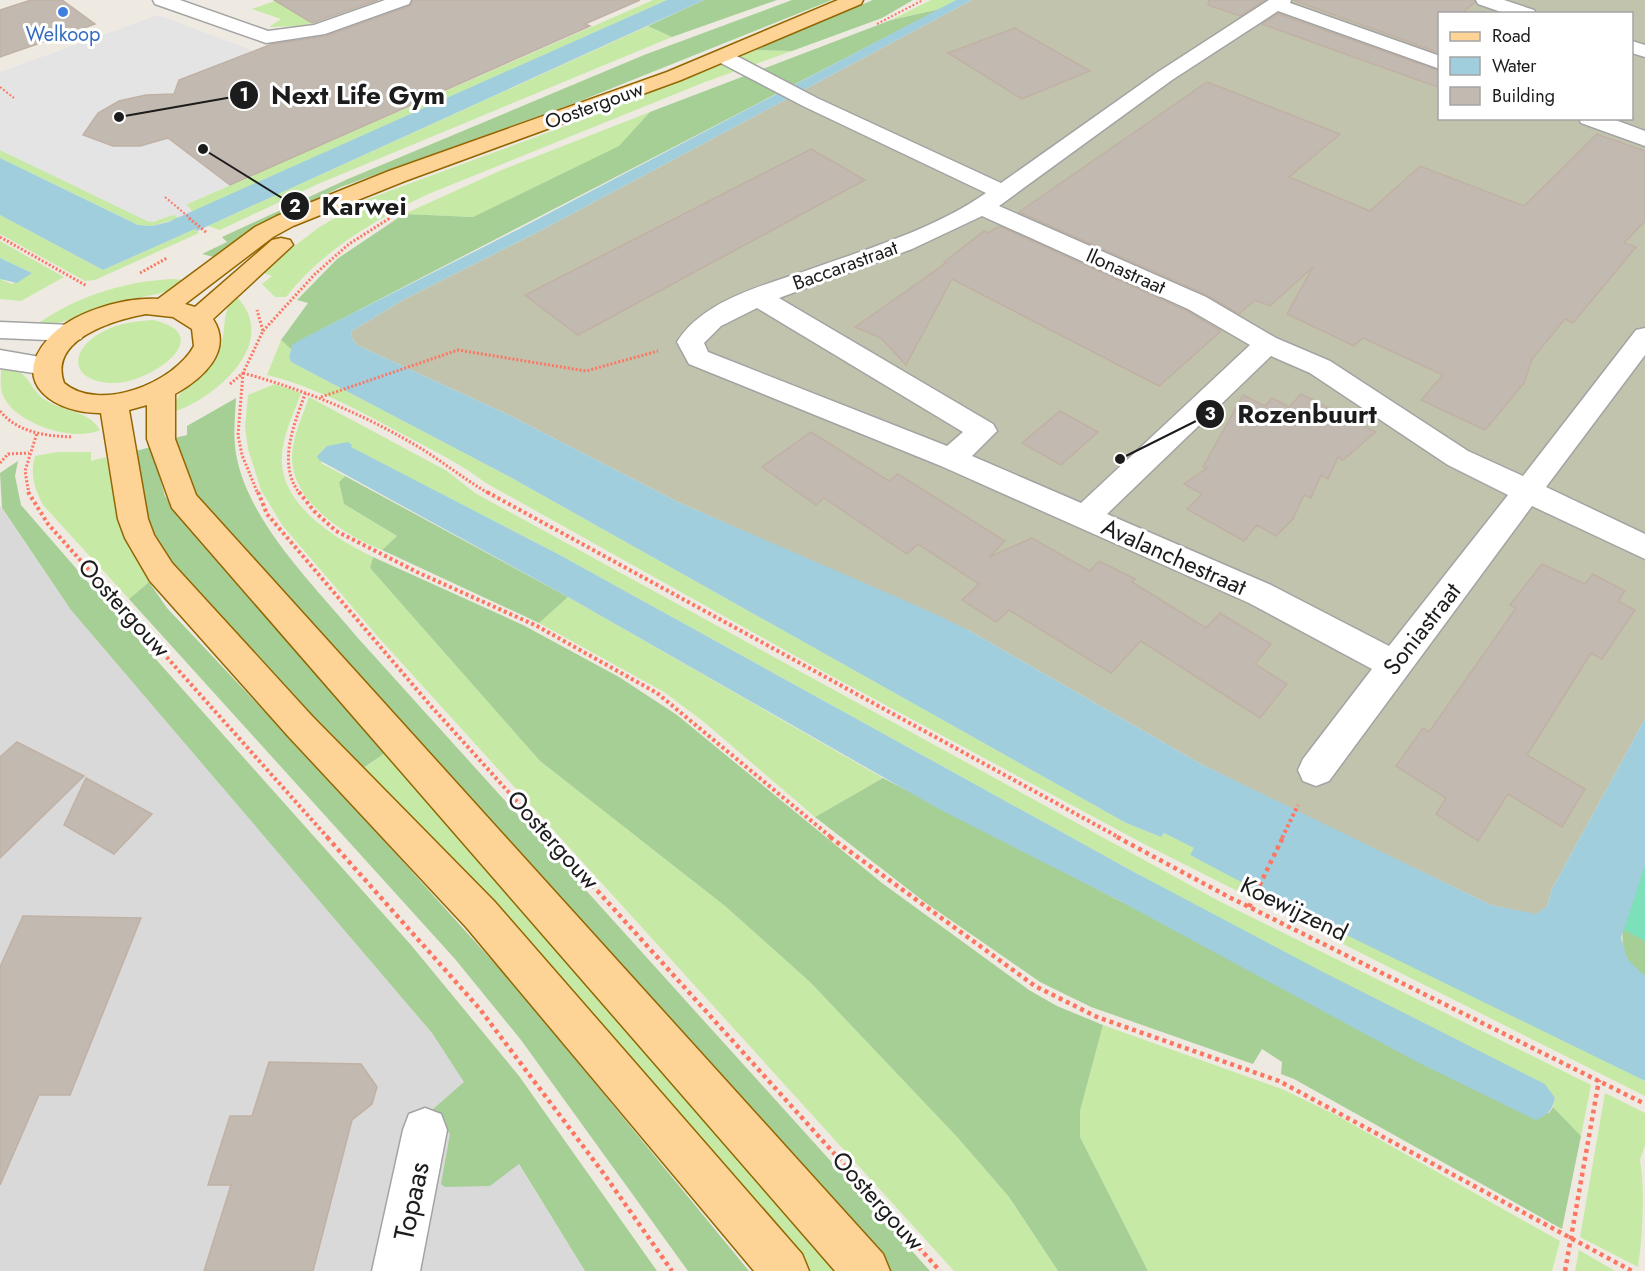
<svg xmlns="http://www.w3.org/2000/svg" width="1645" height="1271" font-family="Jost,sans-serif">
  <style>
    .residential { fill: #dad9d9 }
    .construction { fill: #c2c3ad; fill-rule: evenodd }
    .grass { fill: #c6eaa5 }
    .forest { fill: #a5cf95 }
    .pitch { fill: #7ce0bb }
    .parking { fill: #e4e4e4 }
    .water { fill: #a0cedd }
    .building { fill: #c2b9b1; stroke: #c0b1a4; stroke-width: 1.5 }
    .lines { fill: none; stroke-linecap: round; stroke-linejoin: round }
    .minor-casing { stroke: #a3a3a3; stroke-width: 3 }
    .major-casing { stroke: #946600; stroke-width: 3 }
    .path-far3 { stroke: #fd7663; stroke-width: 2; stroke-dasharray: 2 2; stroke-linecap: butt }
    .path-far2 { stroke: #fd7663; stroke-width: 3; stroke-dasharray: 2 2; stroke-linecap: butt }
    .path-far1 { stroke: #fd7663; stroke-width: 4; stroke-dasharray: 3 3; stroke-linecap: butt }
    .path { stroke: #fd7663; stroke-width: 4.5; stroke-dasharray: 4 4; stroke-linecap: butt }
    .minor { fill: #fff; fill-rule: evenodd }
    .major { fill: #fed396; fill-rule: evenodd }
    .shop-dot { fill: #3f7fe0; stroke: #fff; stroke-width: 2 }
    .labels { text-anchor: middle; stroke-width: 6; stroke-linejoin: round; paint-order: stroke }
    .far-shop-label { font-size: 20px; fill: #366cbe; stroke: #fff }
    .far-street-label { font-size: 20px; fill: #1c1c1c; stroke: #fff }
    .street-label { font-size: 24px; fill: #1c1c1c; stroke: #fff }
    .near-street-label { font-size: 28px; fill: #1c1c1c; stroke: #fff }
    .leader { fill: none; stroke: #1c1c1c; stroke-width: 2 }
    .callout-dot { fill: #1c1c1c; stroke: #fff; stroke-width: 2 }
    .mark-label { font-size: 18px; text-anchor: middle; font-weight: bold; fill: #fff }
    .callout-label { font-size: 26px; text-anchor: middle; font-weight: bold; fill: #1c1c1c; stroke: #fff; stroke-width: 6; stroke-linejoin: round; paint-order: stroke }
  </style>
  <rect width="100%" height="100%" fill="#eeeae1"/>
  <polygon class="residential" points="0,506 71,610 432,1033 503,1139 585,1271 0,1271"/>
  <path class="construction" d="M972 0H1645V719L1552 889 1547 906 1536 915 1491 905 1271 799 1201 764 970 631 680 503 509 415 357 345 351 336 352 331 403 300 536 233ZM1440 14H1632V118H1440Z"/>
  <g class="grass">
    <polygon points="653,0 667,0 193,212 185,205"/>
    <polygon points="931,0 956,0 940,9 891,20"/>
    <polygon points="275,1 293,12 304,9 323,20 301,26 269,27 281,19 252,9"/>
    <polygon points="648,26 672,37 318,184 220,230 208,226"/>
    <path d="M753 50 792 51 705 82 426 195C373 221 322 251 286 297H275L262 284 272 276 261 272 318 228 365 200 606 111Z"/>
    <polygon points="650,112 620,146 473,217 404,214 504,169"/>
    <polygon points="0,150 153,222 174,214 179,218 152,226 138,225 0,158"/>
    <polygon points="0,215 103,270 195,229 199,233 95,280 85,281 0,234"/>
    <polygon points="0,241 64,277 21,301 0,299 0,279 12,284 32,273 0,258"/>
    <path d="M171 279 186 280C168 297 135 296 112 303 94 309 54 330 37 324 78 296 122 282 171 279Z"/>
    <path d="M233 297H237C280 343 217 397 174 412 175 387 202 377 215 358 229 338 219 318 233 297Z"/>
    <path d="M153 320C219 335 151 382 116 383 71 384 65 351 104 331 120 323 136 321 153 320Z"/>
    <path d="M281 340 291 349 289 357 291 362 510 477 1126 823 1161 837 1164 833 1195 848 1190 855 1645 1081V1096L1146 845 824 672 486 483C461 464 434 451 406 436 362 412 316 387 267 375Z"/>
    <path d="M4 368C32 370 27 389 47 401 65 412 88 410 100 430 73 443 12 423 2 393 0 386 1 377 1 370Z"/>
    <path d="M275 384 301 393C293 416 280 440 282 465 286 509 338 540 373 557L370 568 540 761 725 906 810 982 958 1138 1009 1197 1058 1271H954L379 638 282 525 261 490 248 449 245 427 248 395Z"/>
    <path d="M309 397 447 471 475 493 1219 901 1591 1085 1581 1136 1553 1107 1555 1098 1134 872 558 554 350 447 321 463 345 476 339 482 344 504 397 536 382 550C346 536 293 503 292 459 292 437 302 418 309 397Z"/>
    <path d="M57 452H91V461L106 457 118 520 149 582 129 599 43 505C34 487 30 475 35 456Z"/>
    <polygon points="568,597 883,778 815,817 704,722 664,692 539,623"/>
    <polygon points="385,753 835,1271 805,1271 363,769"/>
    <polygon points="1103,1025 1282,1089 1336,1115 1560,1241 1552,1271 1148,1271 1080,1137 1080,1111"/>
    <path d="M1605 1093 1645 1113V1145L1640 1160C1645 1188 1643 1237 1638 1267L1580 1237Z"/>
    <polygon points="1579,1250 1615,1271 1575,1271"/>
  </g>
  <g class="forest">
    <polygon points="704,0 777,0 672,37 648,26"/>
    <polygon points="792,0 832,0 575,103 341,187 281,216 218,258 202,254 227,242 222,237 348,179 644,55"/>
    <polygon points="873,0 913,0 882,18 792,51 753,50"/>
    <polygon points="940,9 301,340 291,349 281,340 308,303 297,300 337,259 404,214 473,217 619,146 650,112 891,20"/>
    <path d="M236 398C235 417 233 435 236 454 248 522 314 585 357 637L930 1271H890L342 655 207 509 195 493 174 438 187 435V426Z"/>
    <polygon points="151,447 165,496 184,523 385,753 362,769 180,578 151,527 139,491 132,452"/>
    <polygon points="18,461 15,476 21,505 127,627 411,945 519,1076 657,1271 585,1271 519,1164 490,1186 445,1187 441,1184 450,1134 432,1110 464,1082 432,1033 71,610 2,508 0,473"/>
    <polygon points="345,476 568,597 539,623 382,550 397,536 344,504 339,482"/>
    <polygon points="373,557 523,625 619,677 677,715 882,883 1029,990 1057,1006 1103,1025 1080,1111 1080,1137 1148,1271 1058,1271 1009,1197 958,1138 810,982 725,906 540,761 370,568"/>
    <polygon points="149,582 167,608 331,782 515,986 749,1271 688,1271 521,1040 455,959 129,599"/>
    <polygon points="883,778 1120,901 1549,1113 1553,1107 1581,1136 1562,1229 1294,1079 1281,1074 1282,1062 1262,1049 1253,1064 1091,1007 1040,982 926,903 815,817"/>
    <path d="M1645 865V976C1602 953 1632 898 1645 865Z"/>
  </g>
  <polygon class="pitch" points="1645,865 1645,941 1624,930"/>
  <polygon class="parking" points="158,15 254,51 179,80 174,94 89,127 94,139 113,146 140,146 168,138 230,185 186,204 193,212 179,218 174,215 149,222 0,150 0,72"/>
  <g class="water">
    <polygon points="667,0 704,0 197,231 195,229 103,270 0,215 0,158 138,225 152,226 168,222"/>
    <polygon points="956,0 972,0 536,233 403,300 352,331 351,336 357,345 509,415 680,503 931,612 970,631 1201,764 1491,905 1536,914 1547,906 1552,889 1645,719 1645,865 1621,938 1628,960 1645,976 1645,1081 1285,905 1190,855 1194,848 1164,833 1161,837 1126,823 510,477 291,362 289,357 292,345 300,340 517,230"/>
    <polygon points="0,258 32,273 17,283 0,279"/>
    <path d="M348 442 352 445 351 447 558 554 1134 872 1323 972 1545 1084 1555 1098C1552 1111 1548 1114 1536 1120L1417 1062 1120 901 939 809 568 597 319 460 317 456 327 446Z"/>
  </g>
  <g class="building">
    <polygon points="31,0 62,0 95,24 0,57 0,10"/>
    <polygon points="274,0 378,0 312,23"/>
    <polygon points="413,0 640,0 585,24 590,26 230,185 168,138 140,146 113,146 83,135 98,113 119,101 146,95 174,94 179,80 272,44 326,36 410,6"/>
    <polygon points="1209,0 1265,0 1240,16 1208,5"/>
    <polygon points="1293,0 1474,0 1475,2 1461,14 1440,14 1440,53"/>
    <polygon points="1278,14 1440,71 1440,88 1262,24"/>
    <polygon points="1015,28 1090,71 1022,99 948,53"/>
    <polygon points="1207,82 1340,134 1289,177 1370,211 1420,166 1524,206 1597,134 1645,151 1645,221 1624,243 1636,247 1573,323 1565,319 1532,359 1524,383 1485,430 1421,400 1443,375 1363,338 1354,346 1287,314 1313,267 1270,306 1255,300 1239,314 1207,295 1019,212"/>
    <polygon points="811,149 865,180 578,335 525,295"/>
    <polygon points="999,226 1187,311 1221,331 1159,386 952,279 906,365 881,338 855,327 946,263 944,262 984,231 988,233"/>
    <polygon points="1301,394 1376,432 1343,460 1338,457 1328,479 1321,475 1311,498 1304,495 1293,519 1276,536 1257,525 1244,541 1187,509 1202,494 1184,484 1207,468 1203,467 1243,395 1265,406 1272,398 1289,407"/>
    <polygon points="1060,411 1098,432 1061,465 1022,443"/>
    <polygon points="811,432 889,481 898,474 1005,541 989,557 1032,538 1090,571 1099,561 1135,579 1132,582 1206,628 1220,613 1271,644 1255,664 1287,684 1260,718 1141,641 1111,673 1009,610 996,622 962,600 979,584 918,544 907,554 824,498 816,505 762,467"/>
    <polygon points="1542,564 1585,584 1593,574 1625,591 1618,601 1635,610 1602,659 1591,653 1527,755 1585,789 1562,827 1508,794 1478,841 1436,814 1446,798 1396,766 1423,728 1429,732 1516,608 1510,605"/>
    <polygon points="17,742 84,776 0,858 0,757"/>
    <polygon points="86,778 152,814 114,854 64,825"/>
    <polygon points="23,916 141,918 70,1095 39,1095 0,1185 0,967"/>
    <polygon points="269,1062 361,1064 377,1087 372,1104 352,1120 313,1271 204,1271 231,1185 208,1185 230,1116 252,1116"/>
  </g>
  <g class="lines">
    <defs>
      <g id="minor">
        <polygon points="153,0 180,0 268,31 314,25 385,0 411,0 409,4 325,34 266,43 155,4"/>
        <path d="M1269 0H1291L1290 3 1440 56V69L1278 11 1172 80 999 206 1206 297 1276 338 1330 361 1468 451 1523 476 1636 330 1645 328V355L1546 487 1645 534V559L1532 506 1329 781 1316 786 1303 781 1298 770 1303 759 1372 669 1249 603 941 466 689 364 677 342C704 299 766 285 811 269 868 249 936 228 986 193L803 106 715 60 712 56 715 52H729L817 98 1001 183 1158 72ZM982 216 1188 309 1250 345 1081 503 972 456 997 431 993 424 779 298 912 249ZM757 308 963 432 947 446 708 352 704 343 721 326ZM1271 356 1310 373 1448 465 1508 495 1389 646 1271 585 1107 514Z"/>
        <polygon points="1476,0 1504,0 1534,10 1536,14 1507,14 1478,4"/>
        <polygon points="1632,41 1645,45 1645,57 1632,53"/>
        <polygon points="1579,118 1610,118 1645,131 1645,146 1581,123"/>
        <polygon points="0,322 72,325 81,327 85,333 81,339 72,341 0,338"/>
        <polygon points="0,350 57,360 61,366 57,372 47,375 0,368"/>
        <polygon points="425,1108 441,1114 447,1130 420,1271 372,1271 403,1130 409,1114"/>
      </g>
      <path id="major" d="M838 0H863L861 4 681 80 405 181 293 226 273 237 185 304 195 307 272 240 281 238 290 240 293 245 213 319C234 351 202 379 175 394V439L196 495 883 1254 890 1271H835L172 508 147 439V405L129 410 148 519 154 535 172 563 312 716 494 901 802 1254 809 1271H754L466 927 288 736 150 581 125 538 118 519 101 413C57 414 8 384 48 339 71 312 124 297 158 299L255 227 277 216 389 171 667 72ZM146 314 173 317 192 329 194 346C174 383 99 413 64 383 48 339 114 320 146 314Z"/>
    </defs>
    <use href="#minor" class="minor-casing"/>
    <use href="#major" class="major-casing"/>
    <g class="path-far3">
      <polyline points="877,24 923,0"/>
      <polyline points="0,87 14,98"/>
      <polyline points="165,197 191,219"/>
      <polyline points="388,219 394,215"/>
    </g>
    <g class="path-far2">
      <polyline points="189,218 207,233"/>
      <polyline points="0,237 87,286"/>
      <polyline points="140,273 167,258"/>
      <polyline points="263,331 315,274 349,244 390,218"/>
      <path d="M243 373C305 390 361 413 417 446 442 461 465 480 490 494"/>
      <polyline points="243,373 238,435 242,455 258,494"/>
      <polyline points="230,384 243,373 263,331 257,310"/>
      <polyline points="321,397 458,350 586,371 658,351"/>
      <path d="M0 411C18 433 46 436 73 437"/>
      <polyline points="0,463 8,454 29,453"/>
      <polyline points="29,494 25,471 37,433"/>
      <path d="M300 494C276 463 295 423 306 391"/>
    </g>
    <g class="path-far1">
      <polyline points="28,492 48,524 328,838"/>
      <polyline points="258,492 267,514 430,705 550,838"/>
      <polyline points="299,492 314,511 336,531 419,573 537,626 657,693 832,838"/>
      <polyline points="487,492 1120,838"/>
      <polyline points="1282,838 1298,805"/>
    </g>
    <g class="path">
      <polyline points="327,837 479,1008 604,1174 672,1271"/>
      <polyline points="549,837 940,1271"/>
      <polyline points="830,837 1035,986 1097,1017 1279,1081 1632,1271"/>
      <polyline points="1117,837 1227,896 1645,1104"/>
      <polyline points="1249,907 1283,837"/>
      <polyline points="1565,1271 1599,1080"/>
    </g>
    <use href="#minor" class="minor"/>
    <use href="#major" class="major"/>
  </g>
  <circle class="shop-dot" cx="63" cy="12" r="6"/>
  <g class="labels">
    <g class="far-shop-label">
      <text x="63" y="41">Welkoop</text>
    </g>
    <g class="far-street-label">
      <text transform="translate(594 105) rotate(-20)" y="7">Oostergouw</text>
      <text transform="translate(845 265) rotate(-20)" y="7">Baccarastraat</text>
      <text transform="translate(1126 271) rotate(24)" y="7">Ilonastraat</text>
    </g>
    <g class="street-label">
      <text transform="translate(1174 557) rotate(24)" y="8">Avalanchestraat</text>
      <text transform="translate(124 608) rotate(48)" y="8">Oostergouw</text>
      <text transform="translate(1422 629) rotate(-52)" y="8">Soniastraat</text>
      <text transform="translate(553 840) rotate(48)" y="8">Oostergouw</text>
      <text transform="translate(1294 909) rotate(26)" y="8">Koewijzend</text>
      <text transform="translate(878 1201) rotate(48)" y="8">Oostergouw</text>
    </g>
    <g class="near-street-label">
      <text transform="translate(411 1201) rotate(-78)" y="10">Topaas</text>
    </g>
  </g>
  <path class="leader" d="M119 117L244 95M203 149L295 206M1120 459L1210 414"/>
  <g class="callout-dot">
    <circle cx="119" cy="117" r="6"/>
    <circle cx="203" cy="149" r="6"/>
    <circle cx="1120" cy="459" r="6"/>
    <circle cx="244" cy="95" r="15"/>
    <circle cx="295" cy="206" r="15"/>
    <circle cx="1210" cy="414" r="15"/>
  </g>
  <g class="mark-label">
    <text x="244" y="101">1</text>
    <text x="295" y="212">2</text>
    <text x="1210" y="420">3</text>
  </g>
  <g class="callout-label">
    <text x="358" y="104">Next Life Gym</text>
    <text x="364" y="215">Karwei</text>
    <text x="1307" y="423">Rozenbuurt</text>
  </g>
  <rect x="1438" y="12" width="195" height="108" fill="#ffffff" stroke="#a4a4a4" stroke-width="1.5"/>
  <rect x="1450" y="32" width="30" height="9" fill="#fed396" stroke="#a4a4a4" stroke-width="1.5"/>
  <text x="1492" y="42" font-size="18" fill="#1c1c1c">Road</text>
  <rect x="1450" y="57" width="30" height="18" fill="#a0cedd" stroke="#a4a4a4" stroke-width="1.5"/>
  <text x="1492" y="72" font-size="18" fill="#1c1c1c">Water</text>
  <rect x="1450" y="87" width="30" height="18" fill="#c2b9b1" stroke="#a4a4a4" stroke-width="1.5"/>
  <text x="1492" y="102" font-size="18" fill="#1c1c1c">Building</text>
</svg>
